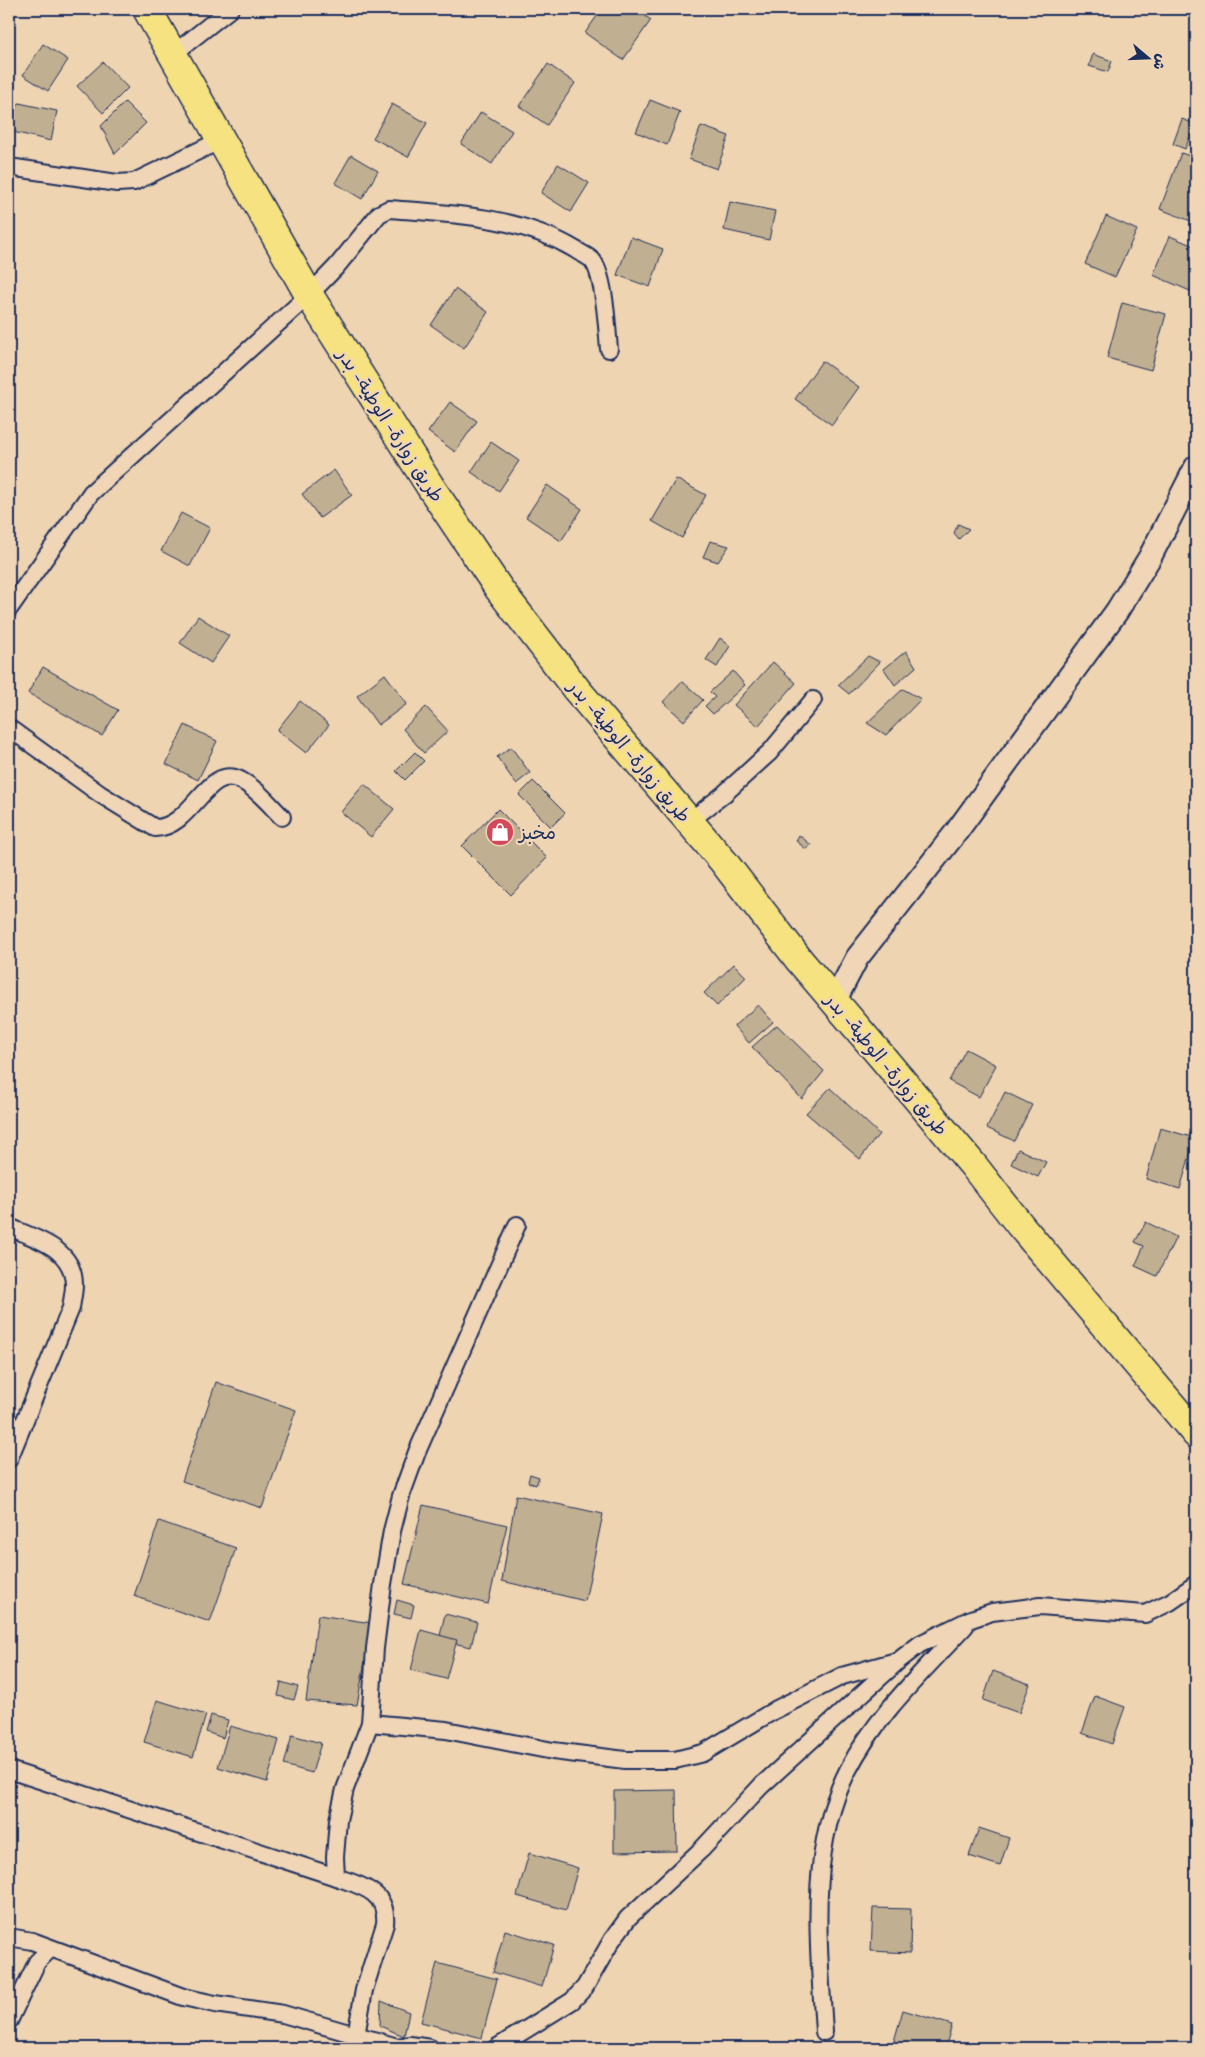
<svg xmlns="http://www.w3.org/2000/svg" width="1205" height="2057" font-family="Mynerve,'Playpen Sans Arabic',sans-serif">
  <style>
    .building { fill: #c0af91; stroke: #1b2f5e }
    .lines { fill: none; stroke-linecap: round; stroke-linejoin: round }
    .street-casing { stroke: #1b2f5e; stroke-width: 20 }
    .secondary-casing { stroke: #1b2f5e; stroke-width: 26 }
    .highway-casing { stroke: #1b2f5e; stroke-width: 31 }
    .street { stroke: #f0d5b7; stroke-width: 16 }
    .secondary { stroke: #f0d5b7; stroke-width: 22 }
    .highway { stroke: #f7e281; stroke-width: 28 }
    .labels { text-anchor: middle; stroke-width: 4.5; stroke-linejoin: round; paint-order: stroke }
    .street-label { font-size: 19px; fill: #1b2f5e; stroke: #f0d5b7 }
    .poi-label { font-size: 19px; fill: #1b2f5e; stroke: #f0d5b7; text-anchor: start }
  </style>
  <rect width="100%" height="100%" fill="#efd4b2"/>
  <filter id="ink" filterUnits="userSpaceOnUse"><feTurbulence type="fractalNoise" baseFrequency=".02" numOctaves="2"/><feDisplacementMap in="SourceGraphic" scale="10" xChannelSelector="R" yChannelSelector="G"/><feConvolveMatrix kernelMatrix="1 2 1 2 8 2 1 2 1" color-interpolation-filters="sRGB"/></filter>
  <g filter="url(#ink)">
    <g class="building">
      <polygon points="602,9 635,9 651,20 623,60 585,33"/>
      <polygon points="43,44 68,60 48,91 23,75"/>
      <polygon points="1093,54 1112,61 1108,72 1089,66"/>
      <polygon points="103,62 128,88 103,113 77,86"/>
      <polygon points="548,64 575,83 547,125 519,106"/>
      <polygon points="650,100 680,112 667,145 636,132"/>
      <polygon points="125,102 146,123 115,154 101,126"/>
      <polygon points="19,103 57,111 51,141 9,131 9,124"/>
      <polygon points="392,104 427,123 408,157 373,138"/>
      <polygon points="481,112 512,131 492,164 461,144"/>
      <polygon points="1182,119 1195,124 1185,149 1173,144"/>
      <polygon points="701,126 729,136 717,169 689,159"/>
      <polygon points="1181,153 1196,158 1196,223 1160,209"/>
      <polygon points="351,155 378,171 362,199 335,183"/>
      <polygon points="558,164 589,183 571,212 541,193"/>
      <polygon points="730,202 775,211 769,240 724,230"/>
      <polygon points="1106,216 1137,230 1115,277 1085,264"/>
      <polygon points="1170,236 1196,247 1196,275 1190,291 1153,275"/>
      <polygon points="631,237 663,249 650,287 617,275"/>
      <polygon points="455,289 488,312 464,348 431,325"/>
      <polygon points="1122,303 1166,314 1151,370 1107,358"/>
      <polygon points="822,361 859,387 832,425 795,399"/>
      <polygon points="450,402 477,421 455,452 428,432"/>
      <polygon points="491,442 519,461 499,491 471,472"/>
      <polygon points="334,470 352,495 320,518 302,494"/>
      <polygon points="676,479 706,495 682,538 652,521"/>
      <polygon points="547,485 582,509 561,541 526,517"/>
      <polygon points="181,513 210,528 190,566 161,551"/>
      <polygon points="958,524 969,529 959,539 954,533"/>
      <polygon points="710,541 729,546 718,562 703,557"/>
      <polygon points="198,616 229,636 211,663 180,643"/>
      <polygon points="720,638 730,646 717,667 706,660"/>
      <polygon points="906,651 916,667 895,685 884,669"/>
      <polygon points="868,656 880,662 849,694 838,685"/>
      <polygon points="773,662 796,683 758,726 734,705"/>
      <polygon points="43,667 118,710 102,736 28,693"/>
      <polygon points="733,671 745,685 713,714 705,706 715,697 710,692"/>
      <polygon points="385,674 407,704 378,725 357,696"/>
      <polygon points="682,681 703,700 684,721 663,702"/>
      <polygon points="903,689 921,699 886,735 867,723"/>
      <polygon points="300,701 329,725 306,753 277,730"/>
      <polygon points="426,707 448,731 424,753 403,729"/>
      <polygon points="185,725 217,741 198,780 166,764"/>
      <polygon points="511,747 530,773 516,784 497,757"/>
      <polygon points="415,752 424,761 405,780 396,771"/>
      <polygon points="533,781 565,813 551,827 519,795"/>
      <polygon points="364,784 394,809 371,837 341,812"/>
      <polygon points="498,809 547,858 511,895 462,846"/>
      <polygon points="799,835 811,845 806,849 796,841"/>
      <polygon points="734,964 746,977 717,1006 704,993"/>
      <polygon points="758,1005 773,1022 749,1043 734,1026"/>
      <polygon points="777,1025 824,1071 802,1099 752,1047"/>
      <polygon points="966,1049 996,1065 979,1097 949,1081"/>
      <polygon points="830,1088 879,1134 860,1159 806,1113"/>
      <polygon points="1005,1092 1032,1105 1014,1141 987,1128"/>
      <polygon points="1160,1128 1195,1138 1180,1189 1146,1179"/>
      <polygon points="1018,1149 1046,1162 1038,1177 1011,1164"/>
      <polygon points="1146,1222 1176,1237 1157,1276 1135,1266 1144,1246 1135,1242"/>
      <polygon points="216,1382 296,1410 262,1508 182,1481"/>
      <polygon points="530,1474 539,1477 536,1485 528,1482"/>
      <polygon points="516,1495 603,1514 585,1601 502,1581"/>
      <polygon points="423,1505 507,1525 488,1604 404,1584"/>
      <polygon points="159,1521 236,1548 210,1622 134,1596"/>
      <polygon points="397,1600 414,1605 411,1618 394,1614"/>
      <polygon points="445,1614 477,1622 471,1647 439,1640"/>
      <polygon points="318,1615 372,1623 357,1705 306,1701"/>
      <polygon points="421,1630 457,1640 446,1679 411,1670"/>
      <polygon points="993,1671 1030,1684 1019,1713 983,1700"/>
      <polygon points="281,1682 298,1687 294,1700 278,1696"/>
      <polygon points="1095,1696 1125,1707 1112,1744 1082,1733"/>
      <polygon points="157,1700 206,1715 193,1757 144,1742"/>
      <polygon points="211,1715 228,1720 223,1738 206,1732"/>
      <polygon points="230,1726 279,1740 267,1782 218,1767"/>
      <polygon points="292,1735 321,1743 312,1773 284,1765"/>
      <polygon points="676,1790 677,1851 614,1852 614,1791"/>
      <polygon points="979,1828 1009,1838 1000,1866 969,1856"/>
      <polygon points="529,1853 578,1868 566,1910 517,1896"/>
      <polygon points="873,1908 911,1909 910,1953 871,1951"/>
      <polygon points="505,1930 554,1945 542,1987 493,1972"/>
      <polygon points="437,1963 497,1979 482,2038 421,2022"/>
      <polygon points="381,2001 409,2012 404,2036 380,2026"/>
      <polygon points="903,2010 952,2025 945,2048 892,2048"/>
      <polygon points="1195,2015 1196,2016 1196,2038 1191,2037"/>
    </g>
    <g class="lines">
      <defs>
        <g id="street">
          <polyline points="172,55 230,9"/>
          <polyline points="9,167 117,183 134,182 221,140"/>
          <path d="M9 609 91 493 309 295 337 266 379 214 389 209C452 214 520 216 576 250 580 253 588 256 592 260 605 275 607 329 609 349"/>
          <path d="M9 728 100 794 155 828C193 828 207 761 242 781 257 789 270 805 282 817"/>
          <polyline points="690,821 724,794 770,752 813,700"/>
          <path d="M9 1227C36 1239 74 1248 74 1285 74 1292 72 1300 71 1308L9 1459"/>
          <polyline points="370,1723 446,1730 553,1751 625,1760 675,1760 703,1753 775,1710 842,1676 893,1662"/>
          <polyline points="9,1770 336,1877"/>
          <polyline points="9,1937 32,1941 183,1997 215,2004 283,2014 394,2046"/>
          <polyline points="9,2021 37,1962 50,1949"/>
          <path d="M824 2032C819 1945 807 1851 848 1770 876 1715 924 1671 965 1626"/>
          <path d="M356 2036 364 1990 385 1924C388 1891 361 1886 336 1877L335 1857 338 1820 345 1789 370 1723 375 1648 383 1584 392 1531 401 1496 417 1452 517 1225"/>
          <polyline points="390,2048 410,2045 430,2048"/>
          <polyline points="496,2048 572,2001 585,1987 612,1940 628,1918 702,1849 761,1786 898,1661 920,1644 971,1619 992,1612 1040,1606 1145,1614 1170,1602 1196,1584"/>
        </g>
        <polyline id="secondary" points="834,1002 857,958 957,831 1117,611 1150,557 1196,467"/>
        <polyline id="highway" points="147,9 309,295 430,486 499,589 577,690 723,861 800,961 882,1057 973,1165 1020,1225 1196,1434"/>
      </defs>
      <use href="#street" class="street-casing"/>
      <use href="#secondary" class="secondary-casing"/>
      <use href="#highway" class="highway-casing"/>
      <use href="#street" class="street"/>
      <use href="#secondary" class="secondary"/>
      <use href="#highway" class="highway"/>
    </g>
  </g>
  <defs>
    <symbol id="shop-disc" viewBox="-11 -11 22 22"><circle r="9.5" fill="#d1495b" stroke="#f0d5b7"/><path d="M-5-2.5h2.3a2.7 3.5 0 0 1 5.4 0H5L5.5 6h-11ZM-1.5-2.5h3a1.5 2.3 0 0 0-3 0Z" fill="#fff"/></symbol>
  </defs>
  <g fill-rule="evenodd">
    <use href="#shop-disc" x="484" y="816" width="32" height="32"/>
  </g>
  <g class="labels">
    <g class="street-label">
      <text transform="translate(391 425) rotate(57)" y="7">طريق زوارة- الوطية- بدر</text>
      <text transform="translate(630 751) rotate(50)" y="7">طريق زوارة- الوطية- بدر</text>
      <text transform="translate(887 1064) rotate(50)" y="7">طريق زوارة- الوطية- بدر</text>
    </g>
    <g class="poi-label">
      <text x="519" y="839">مخبز</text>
    </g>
  </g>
  <rect width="1205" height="2057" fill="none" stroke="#f0d5b7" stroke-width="30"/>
  <rect x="15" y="15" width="1175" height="2027" fill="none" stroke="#1b2f5e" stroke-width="2" filter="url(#ink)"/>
  <g transform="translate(1148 58) rotate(109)" stroke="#f0d5b7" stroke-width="4" paint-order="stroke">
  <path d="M0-4L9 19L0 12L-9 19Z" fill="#1b2f5e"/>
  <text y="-8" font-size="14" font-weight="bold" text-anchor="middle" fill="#1b2f5e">ش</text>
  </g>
</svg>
